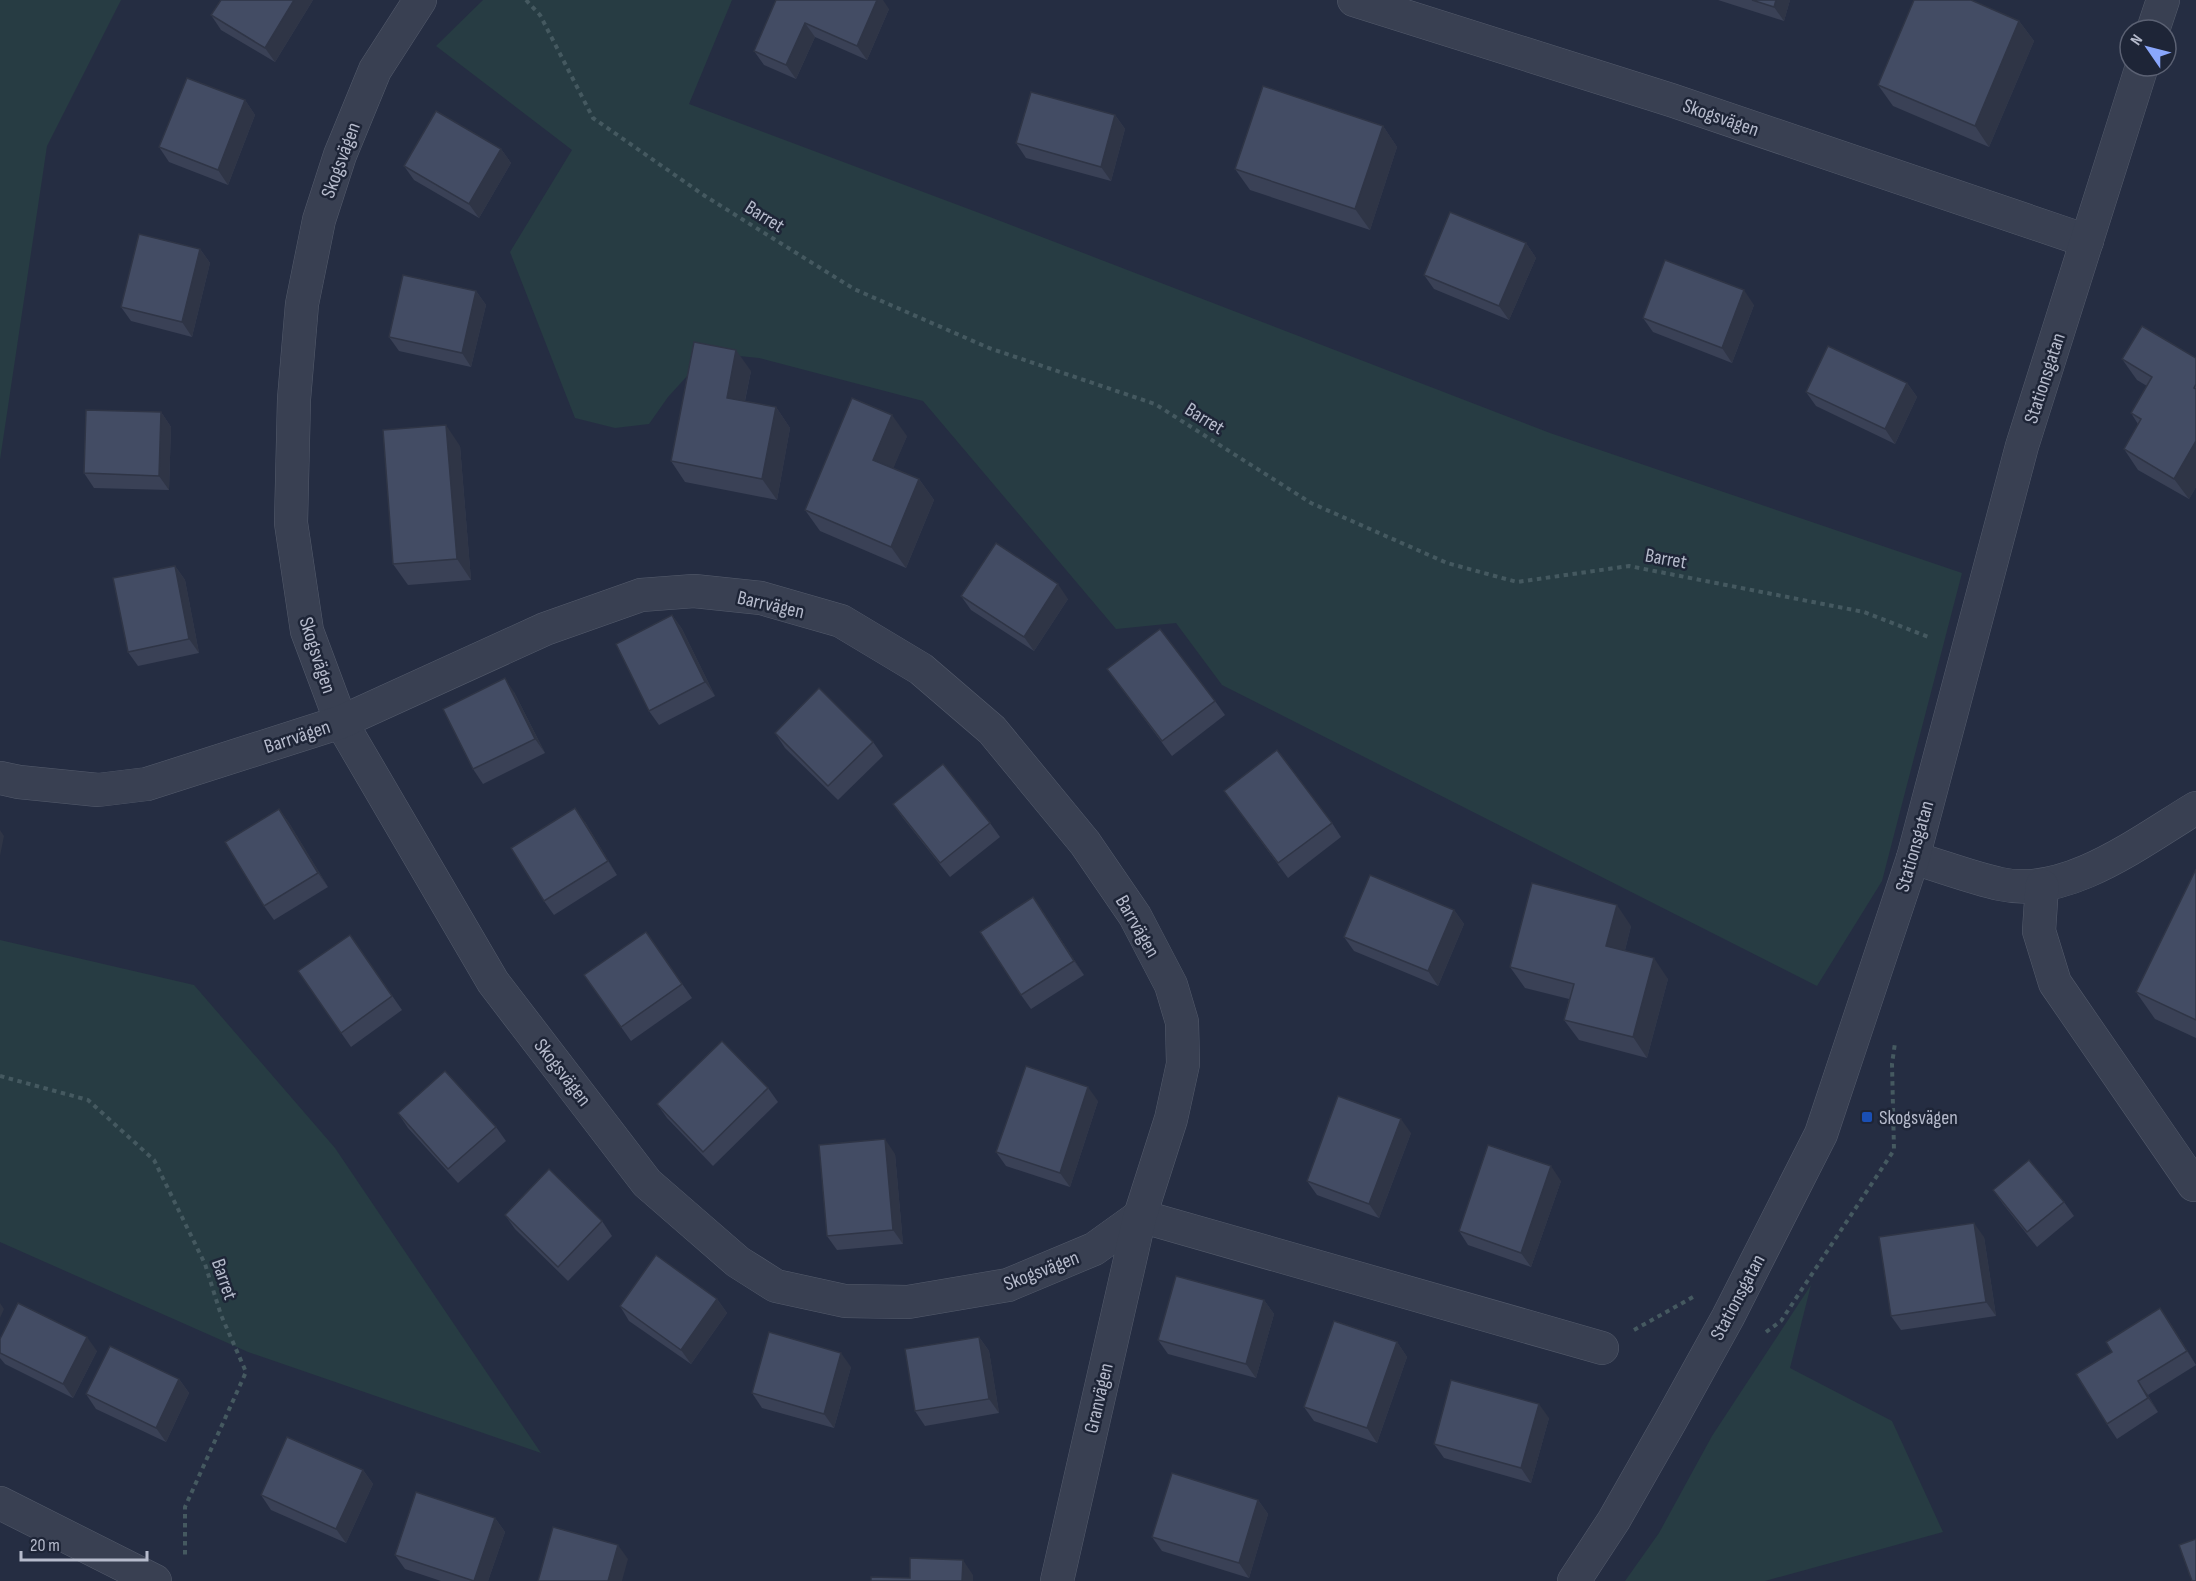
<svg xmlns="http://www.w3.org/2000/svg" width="2196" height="1581" font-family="'Sofia Sans Condensed',sans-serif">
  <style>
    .green { fill: #273c43 }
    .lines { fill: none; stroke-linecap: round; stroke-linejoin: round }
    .minor-casing { stroke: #545b6c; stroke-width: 34 }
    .path { stroke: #455960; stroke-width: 4; stroke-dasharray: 4.5 4.5; stroke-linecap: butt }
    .minor { stroke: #394052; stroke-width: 33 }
    .wall { fill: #3a4156 }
    .shaded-wall { fill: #2f3546 }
    .building { fill: #434c64; stroke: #2f3546; stroke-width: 1.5 }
    .transit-dot { fill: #1a4fb4; stroke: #1e2537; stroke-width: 2 }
    .labels { text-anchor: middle; stroke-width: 5; stroke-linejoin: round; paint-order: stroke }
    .street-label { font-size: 20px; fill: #b6bbcc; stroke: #1e2537 }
    .poi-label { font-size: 20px; fill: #b6bbcc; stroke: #1e2537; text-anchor: start }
  </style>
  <rect width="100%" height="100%" fill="#252d42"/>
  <g class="green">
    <polygon points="0,0 121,0 47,146 0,460"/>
    <polygon points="483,0 732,0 689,104 990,217 1550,433 1962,573 1882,881 1817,986 1222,685 1176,623 1116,629 923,401 759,358 708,353 668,397 649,424 615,428 575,418 510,252 572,150 436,46"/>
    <polygon points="0,940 194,985 335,1148 541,1453 248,1352 0,1242"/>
    <polygon points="1811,1285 1790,1368 1892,1421 1943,1532 1765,1581 1625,1581 1659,1533 1712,1436"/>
  </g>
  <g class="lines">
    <defs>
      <g id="minor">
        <polyline points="420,0 375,70 340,155 319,220 302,304 294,399 291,523 307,631 341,722 493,982 647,1183 738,1262 776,1286 845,1301 908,1302 1008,1285 1094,1249 1140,1216 1602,1348"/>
        <polyline points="1354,0 1671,100 2087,241"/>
        <polyline points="2153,30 2163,0"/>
        <polyline points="0,778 19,782 98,790 147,784 341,722 545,629 641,595 694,591 761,598 841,621 921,669 992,730 1085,843 1135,916 1171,985 1182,1022 1183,1064 1171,1119 1140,1216 1057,1581"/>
        <path d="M1913 858C1941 866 1972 878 2000 884 2067 899 2141 841 2196 808"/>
        <polyline points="2042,886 2039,931 2055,983 2194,1185"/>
        <polyline points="0,1503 155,1581"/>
        <polyline points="1574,1581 1614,1520 1671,1420 1728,1317 1821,1134 1913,858 2022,446 2142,66"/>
      </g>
    </defs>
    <use href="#minor" class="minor-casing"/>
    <g class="path">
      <polyline points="526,0 540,15 593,118 705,196 854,289 989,348 1155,404 1311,503 1447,563 1517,582 1629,566 1864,612 1931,638"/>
      <polyline points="0,1076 88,1100 154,1160 205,1264 221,1315 246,1372 185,1507 185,1556"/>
      <polyline points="1634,1330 1693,1297"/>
      <polyline points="1766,1332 1781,1321 1894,1150 1892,1064 1895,1043"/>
    </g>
    <use href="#minor" class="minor"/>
  </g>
  <g class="wall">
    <polygon points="313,0 275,62 221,30 211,15"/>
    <polygon points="776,0 889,9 867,60 815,37 796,79 764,65 754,51"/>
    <polygon points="1718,0 1790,0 1784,21"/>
    <polygon points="2019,21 2034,41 1989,147 1893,106 1878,85"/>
    <polygon points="245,100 255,115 228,185 169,162 159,147"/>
    <polygon points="1115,115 1125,129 1111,181 1026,158 1016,143"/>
    <polygon points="1383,126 1397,147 1370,230 1250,190 1235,169"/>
    <polygon points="501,149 511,163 479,218 414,180 404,166"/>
    <polygon points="1526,243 1536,258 1509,320 1434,289 1424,275"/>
    <polygon points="200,249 210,263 192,337 131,321 121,307"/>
    <polygon points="476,291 486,305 471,367 399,351 389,337"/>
    <polygon points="1754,305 1732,363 1653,332 1643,318"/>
    <polygon points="2196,358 2196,487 2189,499 2138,470 2124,449 2138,424 2131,413 2147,386 2137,380 2122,359"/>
    <polygon points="751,371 745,401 776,407 790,428 777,500 685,482 671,461"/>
    <polygon points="1907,383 1917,397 1895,444 1816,406 1806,392"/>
    <polygon points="161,412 171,427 169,490 94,488 84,473"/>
    <polygon points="907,436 893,468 919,479 934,500 906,568 820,531 805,510"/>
    <polygon points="460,446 471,580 408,585 393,564"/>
    <polygon points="175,566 185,580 199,653 138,666 128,652"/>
    <polygon points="961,596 1068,599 1034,651 971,610"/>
    <polygon points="672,615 682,629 715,696 659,725 649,711"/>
    <polygon points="1107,669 1215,701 1225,715 1172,756"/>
    <polygon points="514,692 545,753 483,784 473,769"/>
    <polygon points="775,733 873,742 883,756 838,800 785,748"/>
    <polygon points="1224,791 1332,823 1341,837 1288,878"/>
    <polygon points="893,804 990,823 1000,837 950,877 903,818"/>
    <polygon points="279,809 289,823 328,887 274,920 264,906"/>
    <polygon points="585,822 617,875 554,915 544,901"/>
    <polygon points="2196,869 2196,1038 2155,1019 2136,992"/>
    <polygon points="1454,910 1464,924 1438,986 1354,951 1344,937"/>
    <polygon points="1043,912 1084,975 1031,1009 1021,995"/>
    <polygon points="1631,926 1625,950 1668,979 1647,1058 1579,1040 1564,1020 1569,999 1525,988 1510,967"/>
    <polygon points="646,932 692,998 631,1041 584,975"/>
    <polygon points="350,935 402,1010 351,1047 298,971"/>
    <polygon points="768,1088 778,1102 713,1166 667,1118 657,1104"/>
    <polygon points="1098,1101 1070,1187 1006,1166 996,1152"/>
    <polygon points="398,1113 496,1127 506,1141 458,1183 408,1128"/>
    <polygon points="1411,1133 1379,1218 1317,1195 1307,1181"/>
    <polygon points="895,1154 903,1244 837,1250 827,1236"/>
    <polygon points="1561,1181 1531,1267 1468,1245 1459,1231"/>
    <polygon points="1993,1190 2064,1202 2074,1216 2037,1247 2003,1204"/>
    <polygon points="505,1215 602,1221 612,1236 568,1281 515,1229"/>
    <polygon points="1984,1237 1996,1316 1901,1330 1891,1316"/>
    <polygon points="717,1299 727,1313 691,1364 629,1321 620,1306"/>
    <polygon points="1264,1300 1274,1314 1256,1378 1168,1354 1158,1340"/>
    <polygon points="2160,1308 2170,1323 2196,1365 2148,1395 2158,1412 2117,1439 2107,1424 2112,1352"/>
    <polygon points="979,1337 989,1351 999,1413 925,1426 915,1411"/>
    <polygon points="0,1339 97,1351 73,1398 5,1364 0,1358"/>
    <polygon points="1397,1342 1407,1357 1377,1443 1314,1421 1304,1407"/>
    <polygon points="851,1367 834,1428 762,1408 752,1393"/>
    <polygon points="179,1379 189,1393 166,1442 96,1409 86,1394"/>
    <polygon points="1549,1418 1531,1483 1444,1458 1434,1444"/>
    <polygon points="363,1470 373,1484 346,1543 271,1510 261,1495"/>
    <polygon points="1258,1500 1268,1514 1249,1578 1162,1551 1152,1537"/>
    <polygon points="495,1518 505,1532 488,1581 441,1581 405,1569 395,1555"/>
  </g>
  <g class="shaded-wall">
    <polygon points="294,0 313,0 275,62 265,48"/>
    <polygon points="877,0 883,0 889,9 867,60 857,46"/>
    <polygon points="1776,0 1790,0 1784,21 1774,7"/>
    <polygon points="2019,21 2034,41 1989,147 1975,126"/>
    <polygon points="805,23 815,37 796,79 786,65"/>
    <polygon points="245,100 255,115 228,185 218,170"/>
    <polygon points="1115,115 1125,129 1111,181 1101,167"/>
    <polygon points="1383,126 1397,147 1370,230 1355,209"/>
    <polygon points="501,149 511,163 479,218 469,204"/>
    <polygon points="1526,243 1536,258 1509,320 1499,306"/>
    <polygon points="200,249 210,263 192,337 182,322"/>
    <polygon points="1744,290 1754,305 1732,363 1722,348"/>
    <polygon points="476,291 486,305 471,367 462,353"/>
    <polygon points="736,350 751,371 741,419 727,398"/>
    <polygon points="1907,383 1917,397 1895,444 1885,429"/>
    <polygon points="776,407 790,428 777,500 762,479"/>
    <polygon points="161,412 171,427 169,490 159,476"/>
    <polygon points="892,415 907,436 888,481 873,460"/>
    <polygon points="446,425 460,446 471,580 457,559"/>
    <polygon points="2196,441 2196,487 2189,499 2174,479"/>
    <polygon points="919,479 934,500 906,568 891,547"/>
    <polygon points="175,566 185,580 199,653 189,639"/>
    <polygon points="1058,584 1068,599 1034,651 1024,637"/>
    <polygon points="672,615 682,629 715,696 705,682"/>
    <polygon points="505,678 514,692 545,753 535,739"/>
    <polygon points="575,808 585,822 617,875 608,861"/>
    <polygon points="279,809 289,823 328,887 318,873"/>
    <polygon points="0,830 4,836 0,856"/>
    <polygon points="1033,897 1043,912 1084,975 1074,961"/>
    <polygon points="1617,905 1631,926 1621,966 1606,946"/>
    <polygon points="1454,910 1464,924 1438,986 1428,971"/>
    <polygon points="1654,958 1668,979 1647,1058 1633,1037"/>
    <polygon points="1088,1087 1098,1101 1070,1187 1060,1173"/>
    <polygon points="1401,1119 1411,1133 1379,1218 1369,1204"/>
    <polygon points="885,1139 895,1154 903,1244 893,1230"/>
    <polygon points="1551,1166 1561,1181 1531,1267 1521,1253"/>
    <polygon points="1974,1223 1984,1237 1996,1316 1986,1302"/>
    <polygon points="717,1299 727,1313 691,1364 681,1350"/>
    <polygon points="1264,1300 1274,1314 1256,1378 1246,1364"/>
    <polygon points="0,1303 4,1309 0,1318"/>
    <polygon points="2160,1308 2170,1323 2196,1364 2187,1351"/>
    <polygon points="87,1337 97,1351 73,1398 63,1384"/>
    <polygon points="979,1337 989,1351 999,1413 989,1399"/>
    <polygon points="1397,1342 1407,1357 1377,1443 1367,1428"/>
    <polygon points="841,1353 851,1367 834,1428 824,1414"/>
    <polygon points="179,1379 189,1393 166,1442 156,1428"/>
    <polygon points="2138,1381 2148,1395 2158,1412 2148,1398"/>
    <polygon points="1539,1404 1549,1418 1531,1483 1521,1468"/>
    <polygon points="363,1470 373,1484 346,1543 336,1529"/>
    <polygon points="1258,1500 1268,1514 1249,1578 1239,1563"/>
    <polygon points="495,1518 505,1532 488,1581 474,1581"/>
    <polygon points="618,1545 628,1559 622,1581 608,1581"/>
    <polygon points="963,1560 973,1575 973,1581 962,1581"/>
  </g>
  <g class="building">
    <polygon points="221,0 294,0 265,48 211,15"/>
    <polygon points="776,0 877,0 857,46 805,23 786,65 754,51"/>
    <polygon points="1752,0 1776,0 1774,7"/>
    <polygon points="1914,0 1971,0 2019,21 1975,126 1878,85"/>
    <polygon points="187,78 245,100 218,170 159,147"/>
    <polygon points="1263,86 1383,126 1355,209 1235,169"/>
    <polygon points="1031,92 1115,115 1101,167 1016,143"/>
    <polygon points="436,111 501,149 469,204 404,166"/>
    <polygon points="1450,212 1526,243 1499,306 1424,275"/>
    <polygon points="139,234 200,249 182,322 121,307"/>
    <polygon points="1665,260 1744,290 1722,348 1643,318"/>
    <polygon points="403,275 476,291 462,353 389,337"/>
    <polygon points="2142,326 2196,358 2196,384 2194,388 2196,389 2196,441 2174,479 2124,449 2141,419 2131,413 2152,377 2122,359"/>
    <polygon points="694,342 736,350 727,398 776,407 762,479 671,461"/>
    <polygon points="1828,346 1907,383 1885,429 1806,392"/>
    <polygon points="852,398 892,415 873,460 919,479 891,547 805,510"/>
    <polygon points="86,410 161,412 159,476 84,473"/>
    <polygon points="446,425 457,559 393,564 383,430"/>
    <polygon points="996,543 1058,584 1024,637 961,596"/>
    <polygon points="175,566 189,639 128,652 113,578"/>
    <polygon points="672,615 705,682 649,711 616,644"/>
    <polygon points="1160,629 1215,701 1162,741 1107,669"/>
    <polygon points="505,678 535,739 473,769 443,709"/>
    <polygon points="819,688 873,742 828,786 775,733"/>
    <polygon points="1277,750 1332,823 1278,863 1224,791"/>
    <polygon points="943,764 990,823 940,863 893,804"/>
    <polygon points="575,808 608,861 544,901 511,848"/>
    <polygon points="279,809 318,873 264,906 225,842"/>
    <polygon points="2196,869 2196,1020 2136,992"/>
    <polygon points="1370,875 1454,910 1428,971 1344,937"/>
    <polygon points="1532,883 1617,905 1606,946 1654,958 1633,1037 1564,1020 1574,984 1510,967"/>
    <polygon points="1033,897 1074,961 1021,995 980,932"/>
    <polygon points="646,932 682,984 621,1027 584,975"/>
    <polygon points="350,935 392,996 341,1033 298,971"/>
    <polygon points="722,1041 768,1088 703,1152 657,1104"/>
    <polygon points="1026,1066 1088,1087 1060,1173 996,1152"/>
    <polygon points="445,1071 496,1127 448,1169 398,1113"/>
    <polygon points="1338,1096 1401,1119 1369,1204 1307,1181"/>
    <polygon points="885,1139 893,1230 827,1236 819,1145"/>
    <polygon points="1488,1145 1551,1166 1521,1253 1459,1231"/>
    <polygon points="2029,1160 2064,1202 2027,1232 1993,1190"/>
    <polygon points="549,1169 602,1221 558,1267 505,1215"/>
    <polygon points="1974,1223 1986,1302 1891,1316 1879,1237"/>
    <polygon points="656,1255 717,1299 681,1350 620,1306"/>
    <polygon points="1176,1276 1264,1300 1246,1364 1158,1340"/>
    <polygon points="18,1303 87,1337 63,1384 0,1353 0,1339"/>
    <polygon points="2160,1308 2187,1351 2138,1381 2148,1398 2107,1424 2076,1374 2112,1352 2106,1342"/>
    <polygon points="1334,1321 1397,1342 1367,1428 1304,1407"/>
    <polygon points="769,1332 841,1353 824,1414 752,1393"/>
    <polygon points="979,1337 989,1399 915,1411 905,1349"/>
    <polygon points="110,1346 179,1379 156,1428 86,1394"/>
    <polygon points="1451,1380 1539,1404 1521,1468 1434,1444"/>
    <polygon points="287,1437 363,1470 336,1529 261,1495"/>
    <polygon points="1172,1473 1258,1500 1239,1563 1152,1537"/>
    <polygon points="416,1492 495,1518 474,1581 395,1555"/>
    <polygon points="553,1527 618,1545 608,1581 538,1581"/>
    <polygon points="2196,1539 2196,1581 2192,1581 2179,1545"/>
    <polygon points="910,1558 963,1560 962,1581 871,1581 871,1577 910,1578"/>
  </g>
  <rect class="transit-dot" x="1861" y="1111" width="12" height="12" rx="3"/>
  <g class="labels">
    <g class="street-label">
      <text transform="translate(1721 117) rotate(19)" y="7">Skogsvägen</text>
      <text transform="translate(340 160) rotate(-70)" y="7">Skogsvägen</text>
      <text transform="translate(765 216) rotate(32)" y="7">Barret</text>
      <text transform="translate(2044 378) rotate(-72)" y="7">Stationsgatan</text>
      <text transform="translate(1205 418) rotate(32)" y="7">Barret</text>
      <text transform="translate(1666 558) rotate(10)" y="7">Barret</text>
      <text transform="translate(771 604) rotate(13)" y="7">Barrvägen</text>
      <text transform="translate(318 655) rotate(72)" y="7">Skogsvägen</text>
      <text transform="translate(297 736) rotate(-18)" y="7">Barrvägen</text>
      <text transform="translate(1914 846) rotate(-74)" y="7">Stationsgatan</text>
      <text transform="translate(1138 926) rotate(60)" y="7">Barrvägen</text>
      <text transform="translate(563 1072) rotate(52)" y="7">Skogsvägen</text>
      <text transform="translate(1041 1270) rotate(-21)" y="7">Skogsvägen</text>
      <text transform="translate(225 1279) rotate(71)" y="7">Barret</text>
      <text transform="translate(1737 1297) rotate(-62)" y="7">Stationsgatan</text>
      <text transform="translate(1098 1398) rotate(-77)" y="7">Granvägen</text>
    </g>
    <g class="poi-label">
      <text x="1879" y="1124">Skogsvägen</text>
    </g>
  </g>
  <g transform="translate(2148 48) rotate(305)"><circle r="28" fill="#1e2537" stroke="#5b6173" stroke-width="1.5"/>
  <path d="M0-4.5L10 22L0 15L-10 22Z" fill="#8aa7fc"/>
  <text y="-9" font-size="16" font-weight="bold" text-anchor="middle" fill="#b6bbcc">N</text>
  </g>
  <path d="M21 1551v9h126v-9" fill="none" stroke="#b6bbcc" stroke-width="3"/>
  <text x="30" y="1551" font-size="18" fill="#b6bbcc" stroke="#1e2537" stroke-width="4.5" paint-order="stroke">20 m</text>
</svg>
